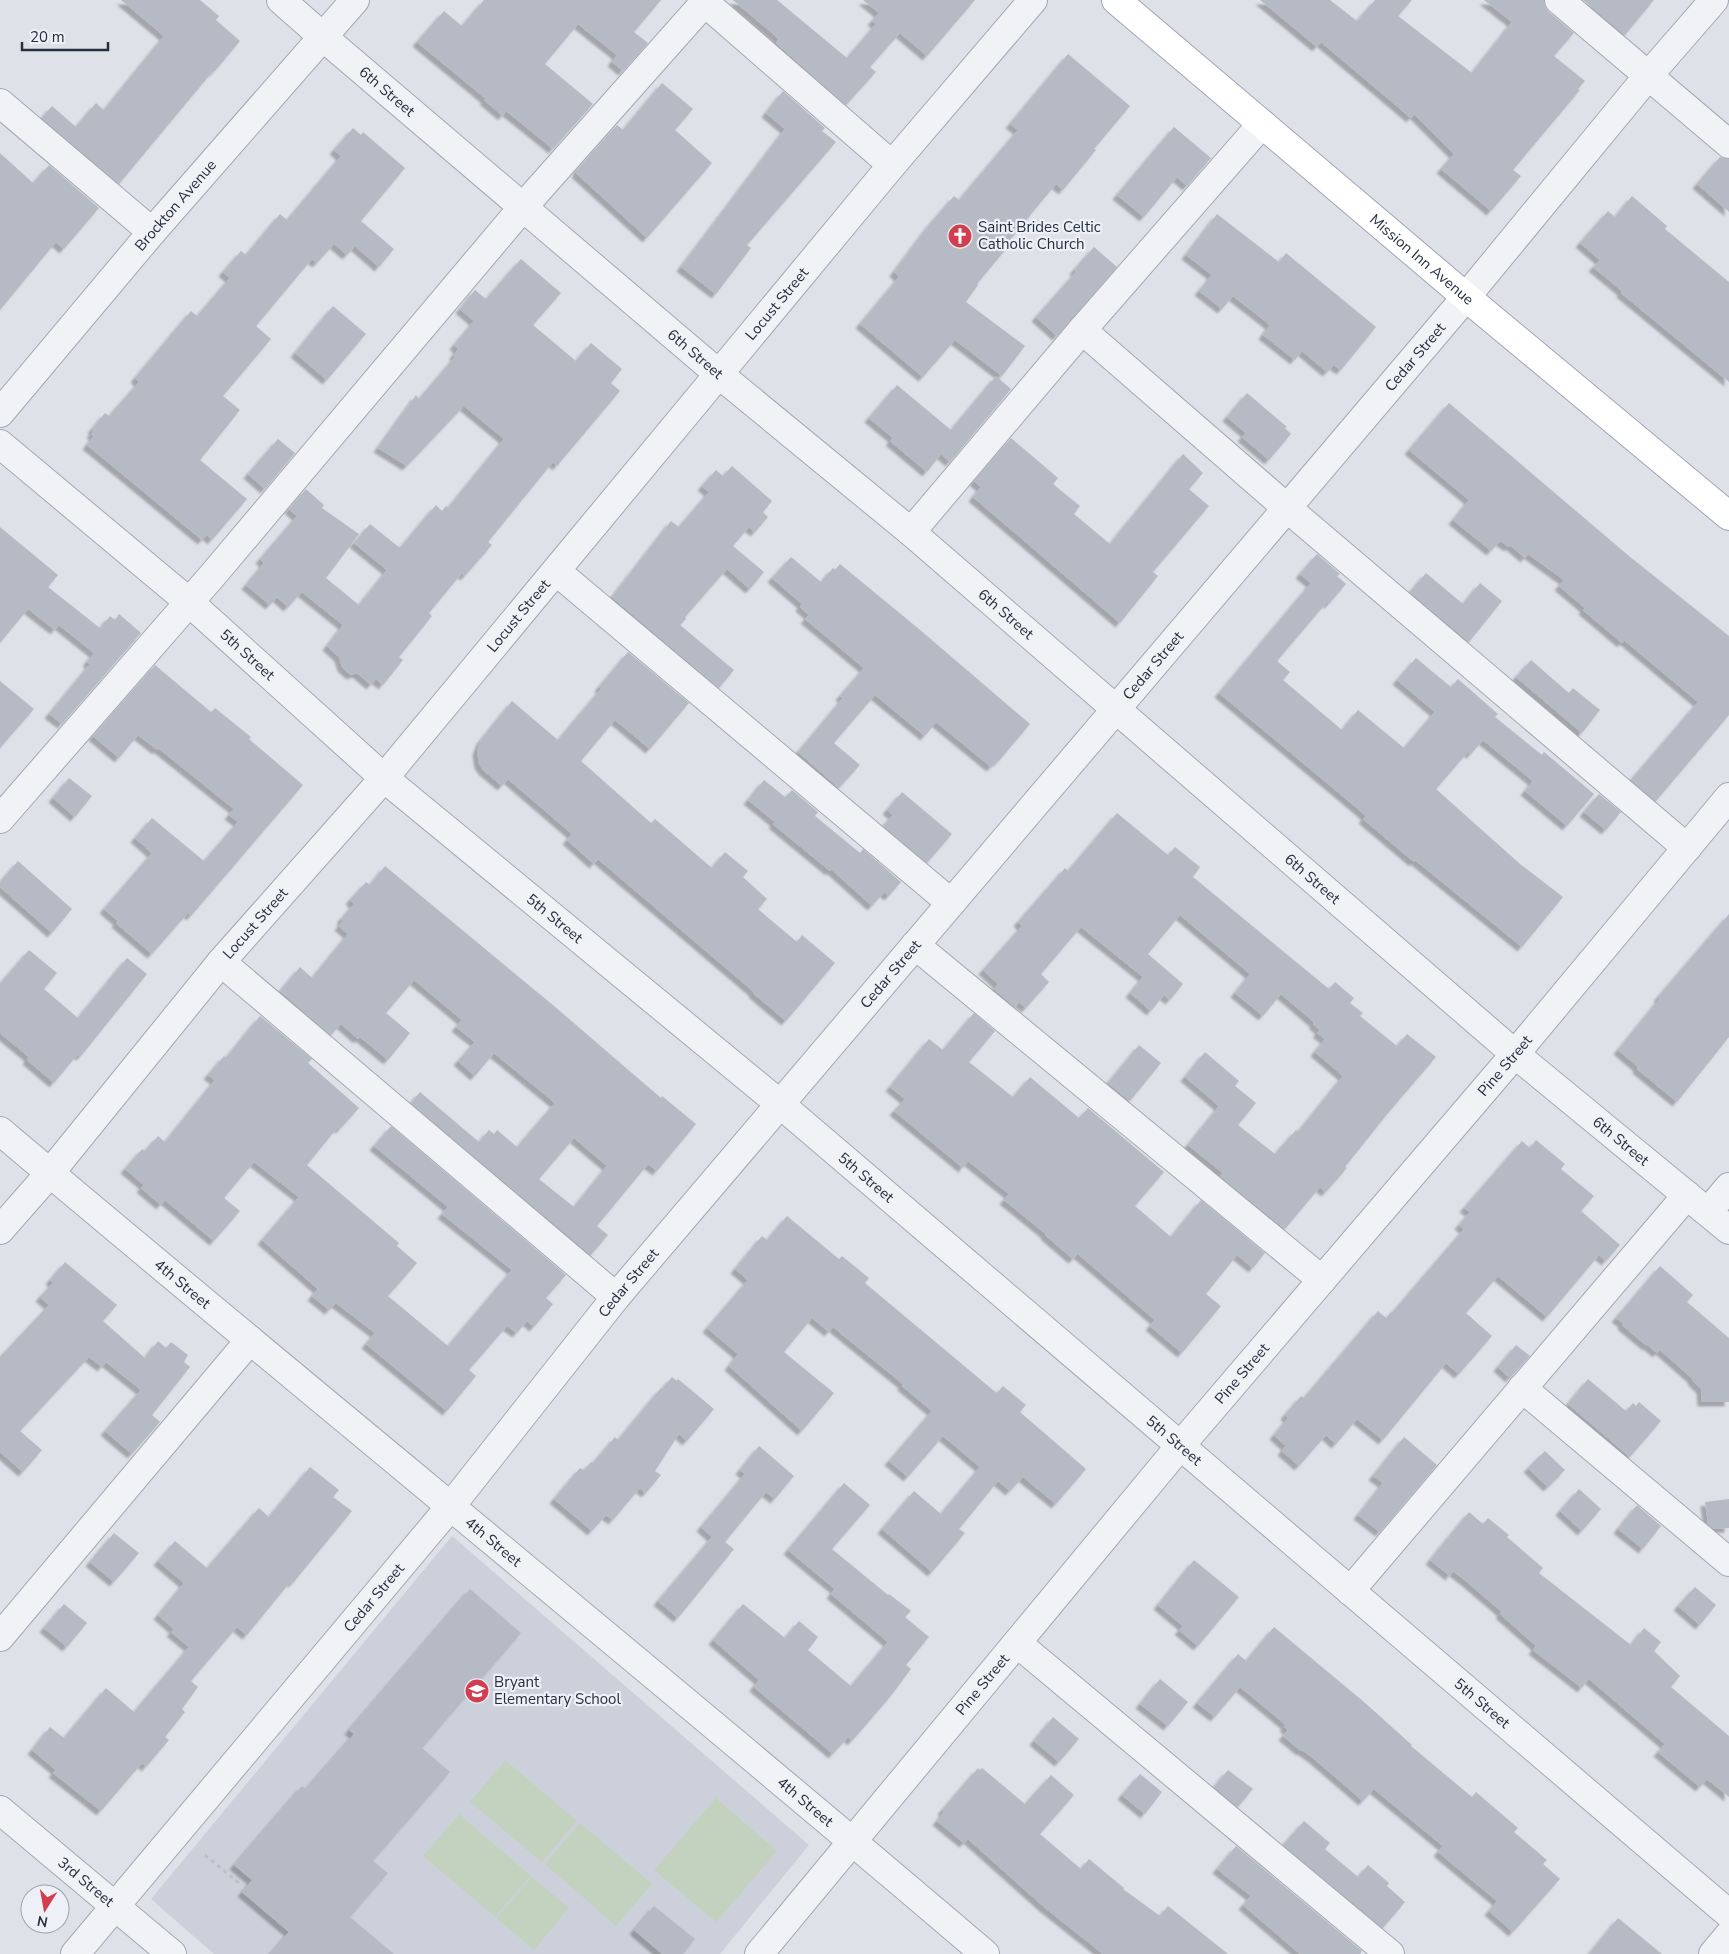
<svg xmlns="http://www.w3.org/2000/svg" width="1729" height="1954" font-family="'Nunito Sans',sans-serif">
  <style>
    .built { fill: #ccd0da }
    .green { fill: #c3d2bf }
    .building { fill: #b5bac5; fill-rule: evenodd; filter: url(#shadow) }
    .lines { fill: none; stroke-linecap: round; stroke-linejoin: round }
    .minor-casing { stroke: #a3a8b2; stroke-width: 30 }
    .major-casing { stroke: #9da5b4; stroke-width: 30 }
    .path { stroke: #bcbfc6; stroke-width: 3; stroke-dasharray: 4 4; stroke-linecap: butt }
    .minor { stroke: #f1f2f6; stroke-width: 28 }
    .major { stroke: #fff; stroke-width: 28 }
    .labels { text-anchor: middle; stroke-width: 4.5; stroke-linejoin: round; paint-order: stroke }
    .street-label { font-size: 15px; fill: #272f3f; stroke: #edf0f6 }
    .poi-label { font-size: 15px; fill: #272f3f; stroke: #edf0f6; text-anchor: start }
  </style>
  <defs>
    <filter id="shadow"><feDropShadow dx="-4.5" dy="4.5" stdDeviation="1" flood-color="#0004"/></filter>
  </defs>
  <rect width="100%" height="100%" fill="#dee1e8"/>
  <polygon class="built" points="452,1536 809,1845 720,1954 214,1954 151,1899"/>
  <g class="green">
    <polygon points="505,1760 577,1821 542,1862 470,1802"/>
    <polygon points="716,1798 777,1851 716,1922 654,1870"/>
    <polygon points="459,1814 531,1876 495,1917 423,1856"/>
    <polygon points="580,1823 652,1884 616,1926 545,1864"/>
    <polygon points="532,1877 569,1908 534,1950 496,1918"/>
  </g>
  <g class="building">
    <polygon points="121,0 200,0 219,16 216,20 240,41 214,72 213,71 119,184 42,118 52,106 76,127 96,103 104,110 164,36"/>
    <polygon points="484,0 661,0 634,32 648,43 623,71 612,62 617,55 578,24 545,64 593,104 553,149 506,111 503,116 484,100 486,99 417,42 444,11 462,26"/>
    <polygon points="733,0 777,0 847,58 876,24 872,21 879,13 863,0 975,0 927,56 900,33 870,67 876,72 846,105 776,43 779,39"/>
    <polygon points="1260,0 1330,0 1357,21 1375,0 1412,0 1398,16 1472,73 1512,22 1484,0 1544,0 1545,6 1549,12 1574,33 1554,56 1585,81 1578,89 1580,90 1513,170 1521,176 1491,211 1441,169 1454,154 1414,114 1411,118 1321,42 1317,47"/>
    <polygon points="1583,0 1654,0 1625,35"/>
    <polygon points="1068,54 1130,106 1094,149 1096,150 1063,190 1056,184 1009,241 1011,243 977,284 978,285 966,302 1025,346 1002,376 955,340 923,377 860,324 899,277 894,272 929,225 954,196 959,200 1018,130 1010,124"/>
    <polygon points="662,83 693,109 675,130 712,163 647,238 576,173 578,171 577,170 617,125 623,130"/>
    <polygon points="783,91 825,128 822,131 836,142 747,245 751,248 716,294 681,267 785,129 766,113"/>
    <polygon points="1174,127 1211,158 1187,186 1177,177 1144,217 1117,195"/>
    <polygon points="353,128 361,135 363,132 405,168 361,221 394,249 379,267 355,246 347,255 334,244 317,263 312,259 256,326 271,339 223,396 240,410 200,460 247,499 212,540 207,535 202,540 87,445 94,436 91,434 94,430 92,429 105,413 109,416 139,382 135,378 191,311 197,316 230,278 223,272 241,251 246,255 280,214 287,220 341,156 334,150"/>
    <polygon points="0,153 33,183 49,165 99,208 64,249 56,242 0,310"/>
    <polygon points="1720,157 1729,159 1729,212 1697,184"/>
    <polygon points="1632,196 1667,226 1665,229 1729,282 1729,382 1621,293 1622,291 1593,267 1600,260 1580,243 1608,211 1615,217"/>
    <polygon points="1217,214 1279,262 1286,253 1376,327 1341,370 1334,365 1327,372 1302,351 1295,360 1263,335 1270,325 1233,296 1222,309 1199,291 1212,275 1186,255"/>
    <polygon points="1094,247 1117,267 1057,336 1036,317 1076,272 1074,270"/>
    <polygon points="521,259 561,293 533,325 576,361 591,343 622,369 611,383 620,391 557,466 553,462 488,542 492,545 465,576 462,573 429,613 432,616 399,657 403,660 383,685 376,679 371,685 357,673 351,675 342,667 339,657 327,646 343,625 302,592 288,607 277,597 270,605 246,585 264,563 260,559 297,516 289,509 306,489 324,505 322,508 359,534 326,578 359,605 387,570 354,543 370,524 400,548 436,505 442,511 446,506 448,508 504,439 464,406 407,466 378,448 416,395 419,399 455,357 454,355 458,349 454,345 474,321 460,309 475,290 486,299"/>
    <polygon points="333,306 366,334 327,380 295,353"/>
    <polygon points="996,376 1011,389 950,462 941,454 927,472 890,441 893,438 869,418 897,385 951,430"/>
    <polygon points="1247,393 1287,427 1285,428 1291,434 1269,460 1242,437 1246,433 1227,417"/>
    <polygon points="1449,403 1629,556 1729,636 1729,715 1656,801 1631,780 1698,702 1624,640 1622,643 1583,610 1585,608 1559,586 1564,580 1528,554 1525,558 1510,545 1509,547 1500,541 1491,551 1453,520 1469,500 1409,450"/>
    <polygon points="1011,438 1058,478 1053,484 1080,506 1074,514 1110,544 1183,454 1203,473 1189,489 1209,506 1153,572 1158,576 1120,623 973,497 981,487 974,481"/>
    <polygon points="278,439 295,453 265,489 248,474"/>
    <polygon points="732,466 772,501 763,512 768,517 755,532 749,527 733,546 764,572 750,589 727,569 685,617 686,619 680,625 734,670 719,688 612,597 671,521 679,527 709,492 702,486 716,470 723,476"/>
    <polygon points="0,527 58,575 48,587 100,628 110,616 115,620 119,614 141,633 62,724 49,714 90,664 87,662 94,653 59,625 55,630 28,609 0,643"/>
    <polygon points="1317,554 1340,574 1337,576 1346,584 1329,604 1327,602 1277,661 1290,672 1283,680 1342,730 1358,710 1404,748 1435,712 1397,680 1416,658 1451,687 1458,679 1498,714 1495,717 1542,755 1544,752 1594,794 1567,826 1525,791 1533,781 1483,740 1471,754 1468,752 1436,789 1520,864 1563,897 1522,947 1415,860 1414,862 1363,819 1366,816 1357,808 1219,693 1311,583 1300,574"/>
    <polygon points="791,557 821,582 833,568 835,570 840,564 919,629 1030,724 998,762 997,761 991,767 936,722 925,736 875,695 834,743 860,765 839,788 798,752 843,698 840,696 864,668 805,619 809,615 800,607 802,604 772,578"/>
    <polygon points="1426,573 1463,604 1480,583 1502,601 1469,642 1410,592"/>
    <polygon points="628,652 689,703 650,749 615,720 581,761 651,823 655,819 712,868 725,852 748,871 743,877 767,899 758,909 797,942 802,935 835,963 786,1021 753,993 754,992 598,859 594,864 567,840 572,834 508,779 502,786 483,770 479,764 477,751 481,740 512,701 558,740 601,689 599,687"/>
    <polygon points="1531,660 1569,693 1573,688 1600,710 1582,733 1516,677"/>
    <polygon points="155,665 211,712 215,708 251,737 249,739 303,785 191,916 188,913 152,954 116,923 118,921 104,909 152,853 135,838 152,818 204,861 238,822 229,815 234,809 158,748 157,750 138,735 119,758 93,736"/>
    <polygon points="0,681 34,709 0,748"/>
    <polygon points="69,778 92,796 75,817 53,798"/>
    <polygon points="764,780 785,797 792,790 818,812 815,816 860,853 863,849 901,882 889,896 884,892 872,906 831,869 830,871 773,824 775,822 748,800"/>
    <polygon points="902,792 952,834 927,863 883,826 893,815 887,810"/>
    <polygon points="1599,794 1621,812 1606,830 1584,812"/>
    <polygon points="1117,813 1168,855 1175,847 1200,867 1193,877 1329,989 1335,982 1354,998 1350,1003 1363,1013 1360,1016 1397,1046 1407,1034 1436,1057 1388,1113 1345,1167 1347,1168 1326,1192 1320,1187 1285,1229 1220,1176 1223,1173 1188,1145 1219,1106 1185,1077 1205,1052 1239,1081 1235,1086 1256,1103 1238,1125 1275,1154 1296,1130 1298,1132 1343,1076 1315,1052 1325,1039 1317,1033 1320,1030 1313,1024 1315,1023 1281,994 1263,1016 1235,993 1250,974 1180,915 1148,954 1183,984 1170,1000 1164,995 1151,1011 1130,993 1143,977 1081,927 1041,974 1049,982 1026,1008 1019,1002 1015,1007 994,989 998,984 983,970 1022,926 1018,922 1065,868 1068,871"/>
    <polygon points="18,861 72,909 52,933 0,887 0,882"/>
    <path d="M385 866 554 1006 661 1098 662 1096 696 1124 657 1171 648 1164 597 1226 608 1235 591 1255 411 1103 420 1092 479 1142 489 1130 494 1134 497 1130 517 1147 555 1103 494 1053 475 1076 458 1061 475 1042 456 1027 462 1020 414 980 386 1013 410 1033 388 1060 360 1037 358 1039 341 1024 331 1035 280 991 300 967 312 978 348 934 339 926 343 921 341 919 354 904 350 900 366 882 370 885ZM574 1138 607 1166 574 1207 539 1179Z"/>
    <polygon points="1729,914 1729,1037 1677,1102 1637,1069 1638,1067 1618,1050 1660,998 1658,997"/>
    <polygon points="29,950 57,973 44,989 78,1018 127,958 147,974 81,1056 78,1054 54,1083 27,1060 29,1057 0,1033 0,984"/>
    <polygon points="974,1013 995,1031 969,1062 1013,1097 1030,1077 1079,1118 1088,1108 1164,1172 1135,1206 1171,1237 1201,1200 1265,1253 1253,1268 1237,1255 1206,1294 1221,1306 1182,1353 1150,1326 1155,1320 1078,1254 1073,1259 1045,1235 1046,1234 1004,1200 1009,1194 968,1161 963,1168 894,1111 905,1099 890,1087 929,1039 943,1050"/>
    <polygon points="260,1016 312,1059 308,1063 359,1108 340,1129 338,1127 307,1165 399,1243 397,1246 417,1263 388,1296 448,1346 512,1270 442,1214 448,1207 374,1146 391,1126 566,1275 546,1298 553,1304 534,1327 527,1321 517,1333 507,1326 469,1370 476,1376 447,1411 366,1344 375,1333 336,1303 329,1310 312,1296 318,1289 262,1240 299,1197 254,1162 224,1198 240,1211 214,1241 165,1200 161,1205 141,1188 144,1185 125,1169 142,1149 145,1151 158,1136 165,1142 215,1080 208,1075 224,1056 226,1058"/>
    <polygon points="1139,1045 1161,1063 1130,1101 1108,1083"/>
    <polygon points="1536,1140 1565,1164 1561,1169 1594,1196 1581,1211 1620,1245 1606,1261 1599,1255 1547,1317 1498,1276 1466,1313 1492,1336 1459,1374 1446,1363 1383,1440 1357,1419 1336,1444 1326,1435 1299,1466 1282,1451 1286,1446 1274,1435 1288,1418 1285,1415 1301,1396 1304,1398 1378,1311 1386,1318 1391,1312 1392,1313 1464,1229 1459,1225 1470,1212 1464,1208 1522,1141 1530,1148"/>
    <polygon points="787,1216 839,1259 842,1256 869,1278 865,1283 993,1390 997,1393 1003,1386 1026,1405 1020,1412 1086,1469 1056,1504 1023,1477 1010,1491 998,1481 959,1529 965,1533 932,1572 882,1529 914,1491 941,1514 980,1467 943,1436 908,1477 889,1461 932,1411 902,1386 903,1384 833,1327 829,1332 812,1318 784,1352 834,1393 802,1431 729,1366 738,1354 707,1328 748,1280 735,1269 762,1236 767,1240"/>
    <polygon points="65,1262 117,1305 103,1321 145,1358 158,1341 166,1348 171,1342 188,1355 184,1362 190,1367 152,1415 160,1422 132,1454 105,1431 141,1390 106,1362 102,1367 89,1357 20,1431 42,1450 23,1472 0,1452 0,1357 49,1305 40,1297 53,1283 50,1280"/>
    <polygon points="1660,1266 1693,1295 1687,1302 1729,1338 1729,1402 1702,1402 1701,1389 1692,1380 1693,1379 1660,1350 1657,1353 1648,1345 1647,1346 1622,1325 1623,1323 1616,1318"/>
    <polygon points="1516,1345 1530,1356 1510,1378 1498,1367"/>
    <polygon points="672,1377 677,1381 678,1379 714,1409 687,1441 679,1434 655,1471 661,1475 646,1493 640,1488 613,1520 606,1515 592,1531 554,1499 580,1468 584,1470 591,1462 593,1463 615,1437 618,1440 661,1388 662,1389"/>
    <polygon points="1588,1379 1626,1411 1633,1403 1636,1406 1639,1402 1661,1421 1630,1457 1568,1404"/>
    <polygon points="1404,1437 1437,1465 1380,1532 1358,1515 1383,1483 1373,1476"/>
    <polygon points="759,1446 794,1476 775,1499 766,1492 725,1542 734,1549 678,1618 658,1601 712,1537 701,1527 745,1474 740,1470"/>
    <polygon points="1545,1451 1565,1470 1548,1487 1528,1468"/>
    <polygon points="310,1467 339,1490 333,1497 352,1511 315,1556 293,1583 291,1581 247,1635 237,1627 191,1681 198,1687 182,1709 185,1712 165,1737 169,1740 146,1767 142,1763 101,1811 53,1773 56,1770 32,1750 50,1727 64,1738 106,1688 134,1712 189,1647 171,1632 174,1629 158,1615 184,1583 158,1561 175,1541 207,1568 259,1508 269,1517"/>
    <polygon points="844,1483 870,1505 832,1549 888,1595 889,1594 911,1611 905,1617 929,1637 906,1665 911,1669 890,1697 852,1741 848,1737 833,1754 754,1687 759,1680 713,1640 743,1604 785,1638 799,1621 818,1637 808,1650 851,1686 888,1642 831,1594 835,1589 788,1550"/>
    <polygon points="1579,1489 1601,1509 1582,1531 1560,1511"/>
    <polygon points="1729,1499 1729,1528 1714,1529 1708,1524 1705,1502"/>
    <polygon points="1637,1505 1661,1526 1643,1549 1618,1529"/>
    <polygon points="1469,1512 1483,1524 1488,1518 1509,1535 1507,1537 1543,1568 1539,1573 1631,1645 1644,1628 1661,1642 1654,1651 1680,1676 1671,1687 1729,1736 1729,1797 1707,1779 1700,1787 1658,1752 1665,1744 1589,1679 1582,1688 1533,1650 1536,1646 1500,1614 1502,1612 1467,1582 1453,1571 1450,1576 1430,1560"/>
    <polygon points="114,1533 139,1553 114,1582 90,1562"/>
    <polygon points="1194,1560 1239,1597 1198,1646 1179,1630 1183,1626 1158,1605"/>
    <polygon points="1695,1587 1716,1605 1700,1625 1678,1606"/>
    <polygon points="470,1589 521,1633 422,1748 450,1772 373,1861 388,1873 350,1917 394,1954 270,1954 289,1932 242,1892 252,1880 234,1865 302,1786 306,1789 354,1734 349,1730"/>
    <polygon points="64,1604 87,1623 67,1647 44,1628"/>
    <polygon points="1274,1627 1364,1702 1412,1745 1411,1746 1472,1797 1476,1792 1518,1828 1514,1832 1547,1860 1543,1864 1560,1879 1513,1932 1489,1911 1497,1901 1438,1852 1443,1846 1374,1789 1363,1801 1313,1758 1302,1750 1301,1751 1283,1736 1288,1730 1284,1727 1286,1725 1240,1687 1215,1717 1197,1703 1238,1654 1246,1661"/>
    <polygon points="1160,1679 1188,1702 1168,1726 1140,1704"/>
    <polygon points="1053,1717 1079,1739 1059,1762 1034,1741"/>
    <polygon points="978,1768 980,1770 982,1768 1025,1804 1051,1775 1074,1795 1040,1834 1081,1869 1089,1859 1124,1888 1123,1889 1160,1916 1168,1906 1228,1954 1103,1954 1044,1907 968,1839 964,1843 937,1821 944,1812 942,1810"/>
    <polygon points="1228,1770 1253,1789 1238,1807 1214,1787"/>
    <polygon points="1140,1774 1162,1792 1145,1814 1122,1795"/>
    <polygon points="1304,1821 1330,1843 1325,1849 1358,1877 1368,1865 1389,1883 1387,1886 1405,1902 1383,1928 1283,1845"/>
    <polygon points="1236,1846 1362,1951 1360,1954 1300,1954 1243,1905 1251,1896 1217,1869"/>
    <polygon points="654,1906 695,1939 683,1954 662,1954 634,1930"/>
    <polygon points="1618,1918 1662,1954 1589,1954"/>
  </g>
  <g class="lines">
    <defs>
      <g id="minor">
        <path id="s1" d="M281 0 323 37 720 375 911 532 1515 1054 1729 1230"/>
        <polyline points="702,0 892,165"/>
        <polyline points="1559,0 1729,144"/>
        <polyline points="0,103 152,232"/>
        <polyline points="1082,330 1287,508 1687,848"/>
        <path id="s2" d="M0 413 152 232 355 0"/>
        <path id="s3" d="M0 444 189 602 384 778 780 1104 1729 1914"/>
        <polyline points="911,532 1082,330 1262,124"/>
        <polyline points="556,571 951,903"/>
        <polyline points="0,819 212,576 523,207 705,2"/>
        <polyline points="915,945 1322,1280"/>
        <polyline points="221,962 616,1297"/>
        <path id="s4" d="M0 1131C327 1407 660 1676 985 1954"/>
        <polyline points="1708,1212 1729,1187"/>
        <path id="s5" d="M0 1230 50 1173 221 962 384 778 892 165 1033 0"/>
        <polyline points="1522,1388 1729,1562"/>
        <polyline points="1350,1591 1687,1195"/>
        <polyline points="0,1637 250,1340"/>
        <polyline points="1017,1643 1390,1954"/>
        <path id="s6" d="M0 1810 172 1954"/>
        <path id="s7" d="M75 1954 450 1507 616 1297 1287 508 1466 297 1648 76 1714 0"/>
        <path id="s8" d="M759 1954 1180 1446 1515 1054 1729 797"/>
        <polyline points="1713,1954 1729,1935"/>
      </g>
      <g id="major">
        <path id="s9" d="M1116 0 1466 297 1729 516"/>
      </g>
    </defs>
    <use href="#minor" class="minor-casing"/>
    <use href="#major" class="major-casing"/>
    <polyline class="path" points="205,1855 240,1884"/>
    <use href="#minor" class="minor"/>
    <use href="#major" class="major"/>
  </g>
  <defs>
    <symbol id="church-disc" viewBox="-11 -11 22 22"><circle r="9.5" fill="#d23d4f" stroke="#edf0f6"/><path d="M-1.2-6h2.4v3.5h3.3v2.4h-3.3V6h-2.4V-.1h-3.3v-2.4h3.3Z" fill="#fff"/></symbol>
    <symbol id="school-disc" viewBox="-11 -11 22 22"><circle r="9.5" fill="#d23d4f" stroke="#edf0f6"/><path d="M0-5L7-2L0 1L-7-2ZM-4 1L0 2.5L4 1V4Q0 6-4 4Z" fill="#fff"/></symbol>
  </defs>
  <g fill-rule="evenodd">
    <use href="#church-disc" x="946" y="222" width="28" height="28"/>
    <use href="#school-disc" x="463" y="1677" width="28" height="28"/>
  </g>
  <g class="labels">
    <g class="street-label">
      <text dy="5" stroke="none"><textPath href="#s1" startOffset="140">6th Street</textPath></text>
      <text dy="5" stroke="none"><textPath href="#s2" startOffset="272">Brockton Avenue</textPath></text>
      <text dy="5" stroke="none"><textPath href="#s9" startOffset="401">Mission Inn Avenue</textPath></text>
      <text dy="5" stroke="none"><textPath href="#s5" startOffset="1209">Locust Street</textPath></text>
      <text dy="5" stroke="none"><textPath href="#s1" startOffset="545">6th Street</textPath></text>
      <text dy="5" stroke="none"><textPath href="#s7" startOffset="2085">Cedar Street</textPath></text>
      <text dy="5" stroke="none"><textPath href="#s1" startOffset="950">6th Street</textPath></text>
      <text dy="5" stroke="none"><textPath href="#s5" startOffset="804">Locust Street</textPath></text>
      <text dy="5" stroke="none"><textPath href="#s3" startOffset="325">5th Street</textPath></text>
      <text dy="5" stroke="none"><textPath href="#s7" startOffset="1680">Cedar Street</textPath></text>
      <text dy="5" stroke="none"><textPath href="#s1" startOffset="1355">6th Street</textPath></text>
      <text dy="5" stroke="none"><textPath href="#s3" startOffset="730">5th Street</textPath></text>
      <text dy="5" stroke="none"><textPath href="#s5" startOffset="399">Locust Street</textPath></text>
      <text dy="5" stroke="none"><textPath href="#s7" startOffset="1275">Cedar Street</textPath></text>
      <text dy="5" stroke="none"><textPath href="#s8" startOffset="1160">Pine Street</textPath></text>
      <text dy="5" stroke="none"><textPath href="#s1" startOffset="1760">6th Street</textPath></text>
      <text dy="5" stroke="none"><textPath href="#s3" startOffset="1135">5th Street</textPath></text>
      <text dy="5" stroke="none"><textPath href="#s4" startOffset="238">4th Street</textPath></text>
      <text dy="5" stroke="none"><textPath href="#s7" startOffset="870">Cedar Street</textPath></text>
      <text dy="5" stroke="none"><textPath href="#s8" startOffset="755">Pine Street</textPath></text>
      <text dy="5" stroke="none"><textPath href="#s3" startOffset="1540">5th Street</textPath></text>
      <text dy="5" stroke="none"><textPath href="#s4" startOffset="642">4th Street</textPath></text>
      <text dy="5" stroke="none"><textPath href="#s7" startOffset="465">Cedar Street</textPath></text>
      <text dy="5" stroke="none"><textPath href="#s8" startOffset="350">Pine Street</textPath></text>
      <text dy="5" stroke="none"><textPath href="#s3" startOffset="1945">5th Street</textPath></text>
      <text dy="5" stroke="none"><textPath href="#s4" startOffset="1048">4th Street</textPath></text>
      <text dy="5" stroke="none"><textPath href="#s6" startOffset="112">3rd Street</textPath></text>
    </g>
    <g class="poi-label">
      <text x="978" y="232">Saint Brides Celtic<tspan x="978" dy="17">Catholic Church</tspan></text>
      <text x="494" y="1687">Bryant<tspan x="494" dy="17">Elementary School</tspan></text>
    </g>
  </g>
  <g transform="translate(45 1909) rotate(191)"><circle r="24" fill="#edf0f6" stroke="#9ea3ad"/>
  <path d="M0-4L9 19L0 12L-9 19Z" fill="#d23d4f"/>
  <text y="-8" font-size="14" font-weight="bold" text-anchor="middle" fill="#272f3f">N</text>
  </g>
  <path d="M22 42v8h86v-8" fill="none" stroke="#272f3f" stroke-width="2.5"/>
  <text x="30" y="42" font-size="15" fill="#272f3f" stroke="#edf0f6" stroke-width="4" paint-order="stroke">20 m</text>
</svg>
